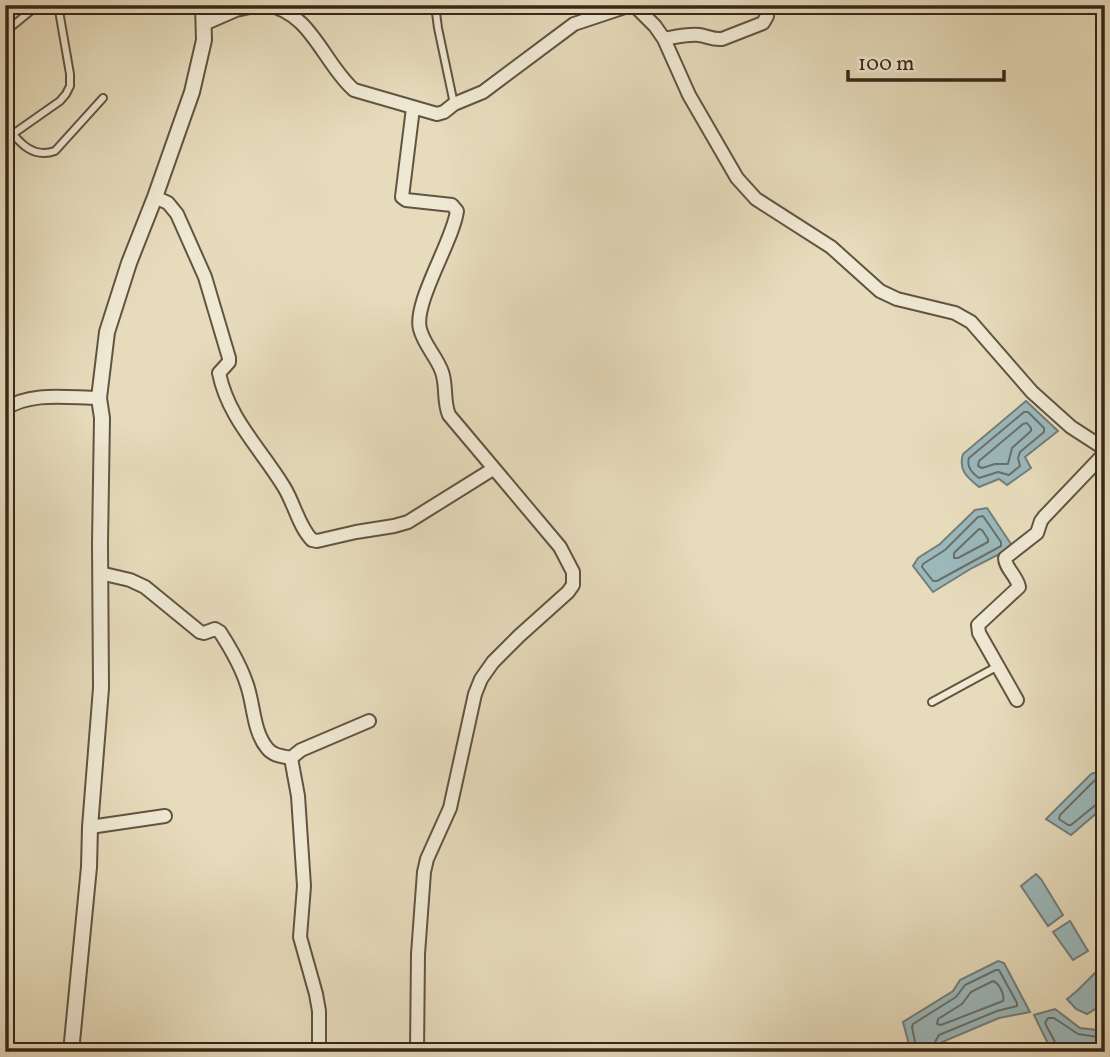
<svg xmlns="http://www.w3.org/2000/svg" width="1110" height="1057" font-family="Vollkorn,serif">
  <style>
    .water { fill: #9bb8bb; stroke: #737e7b; stroke-width: 2 }
    .lines { fill: none; stroke-linecap: round; stroke-linejoin: round }
    .shore { stroke: #68706a; stroke-width: 2 }
    .service-casing { stroke: #625442; stroke-width: 10 }
    .minor-casing { stroke: #625442; stroke-width: 16 }
    .tertiary-casing { stroke: #625442; stroke-width: 18 }
    .service { stroke: #efe8d3; stroke-width: 6 }
    .minor { stroke: #efe8d3; stroke-width: 12 }
    .tertiary { stroke: #efe8d3; stroke-width: 14 }
  </style>
  <rect width="100%" height="100%" fill="#e6dbbb"/>
  <filter id="stains"><feTurbulence type="fractalNoise" baseFrequency=".00286" numOctaves="4"/><feColorMatrix values="0 0 0 0 .2 0 0 0 0 .09 0 0 0 0 .02 0 0 0 .5 -.17"/></filter>
  <radialGradient id="worn" r=".72"><stop offset=".6" stop-color="#630" stop-opacity="0"/><stop offset="1" stop-color="#630" stop-opacity=".3"/></radialGradient>
  <g class="water">
    <path d="M1026 401 1058 431 1025 457 1031 468 1007 485 999 479 979 487C967 477 958 470 963 454Z"/>
    <polygon points="987,508 1013,547 972,568 933,592 913,566 918,558 940,544 975,510"/>
    <polygon points="1102,770 1105,771 1105,806 1071,835 1046,819 1091,774"/>
    <polygon points="1036,874 1041,879 1063,915 1048,926 1021,886"/>
    <polygon points="1070,921 1088,951 1073,960 1053,932"/>
    <polygon points="998,961 1004,963 1030,1012 999,1018 942,1042 944,1052 911,1052 903,1022 953,991 960,980"/>
    <polygon points="1105,963 1105,1003 1087,1014 1076,1009 1067,999 1078,990"/>
    <polygon points="1055,1009 1080,1028 1105,1031 1105,1052 1052,1052 1034,1015"/>
  </g>
  <g class="lines">
    <g class="shore">
      <path d="M1024 412H1028L1044 428V432L1020 452 1018 458 1020 466 1009 475 998 472 979 478C972 473 966 467 969 458Z"/>
      <polygon points="1027,423 1031,428 1031,431 1012,448 1008,464 995,464 982,468 978,466 979,461 1023,424"/>
      <polygon points="983,516 1001,542 1001,546 937,581 933,581 922,567 923,564 945,550 978,517"/>
      <polygon points="979,529 982,530 988,539 988,542 958,558 954,558 954,553"/>
      <polyline points="1105,777 1095,780 1060,815 1059,819 1068,825 1071,825 1098,803 1105,802"/>
      <path d="M993 981C999 983 1005 995 1003 1001L941 1025 937 1024 938 1019 962 1004 971 992Z"/>
      <polyline points="917,1052 912,1027 913,1024 956,997 965,985 996,970 999,970 1017,1003 1017,1006 997,1011 939,1035 935,1042 937,1052"/>
      <polyline points="1058,1052 1057,1046 1045,1023 1048,1018 1054,1018 1078,1034 1105,1038"/>
    </g>
    <defs>
      <g id="service">
        <polyline points="435,5 438,28 454,104"/>
        <polyline points="5,32 38,5"/>
        <path d="M5 125C19 142 32 159 55 151L103 98"/>
        <polyline points="13,134 60,101 66,94 70,86 70,74 58,5"/>
        <polyline points="932,702 998,666"/>
      </g>
      <g id="minor">
        <path d="M267 5C311 12 324 64 354 90L437 114 444 112 454 104 483 92 574 24 631 5"/>
        <polyline points="634,5 655,26 664,39 689,95 737,178 756,199 831,247 880,291 897,299 955,313 971,322 1032,392 1071,427 1105,449"/>
        <polyline points="204,24 236,10 258,5"/>
        <path d="M664 39C675 37 687 34 699 35 707 36 713 40 722 39L763 23 767 16 763 5"/>
        <path d="M413 108 402 197 406 200 452 205 457 211C453 241 413 303 420 329 424 345 437 357 442 372 447 386 443 401 449 415L560 547 573 572V585L568 592 519 636 493 662 481 679 475 694 450 808 427 859 424 872 418 954 417 1052"/>
        <path d="M155 197 168 203 177 214 205 277 229 358V362L219 373C228 418 261 449 284 487 294 503 299 527 312 540L317 541 356 532 394 526 408 522 493 469"/>
        <path d="M5 409C31 391 69 398 99 398"/>
        <path d="M100 573 130 580 145 587 200 632 204 633 215 629 220 632C231 649 241 666 247 685 254 705 253 731 267 748 273 756 282 756 291 758L298 796 304 886 300 937 316 994 319 1011V1052"/>
        <path d="M1017 700 979 633 978 625 1019 587C1017 576 1005 568 1005 558L1037 533 1041 521 1044 517 1105 453"/>
        <polyline points="291,758 301,750 369,721"/>
        <polyline points="90,827 165,816"/>
      </g>
      <polyline id="tertiary" points="71,1052 89,867 90,827 101,688 100,543 102,418 99,398 107,332 129,263 155,197 192,92 204,40 203,5"/>
    </defs>
    <use href="#service" class="service-casing"/>
    <use href="#minor" class="minor-casing"/>
    <use href="#tertiary" class="tertiary-casing"/>
    <use href="#service" class="service"/>
    <use href="#minor" class="minor"/>
    <use href="#tertiary" class="tertiary"/>
  </g>
  <rect width="1110" height="1057" fill="none" stroke="#e6dbbb" stroke-width="28"/>
  <rect x="7" y="7" width="1096" height="1043" fill="none" stroke="#36271a" stroke-width="3.5"/>
  <rect x="14" y="14" width="1082" height="1029" fill="none" stroke="#36271a" stroke-width="2"/>
  <path d="M848 70v10h156v-10" fill="none" stroke="#36271a" stroke-width="3.5"/>
  <text x="858" y="70" font-size="21" fill="#36271a" stroke="#efe8d3" stroke-width="5" paint-order="stroke">100 m</text>
  <rect width="100%" height="100%" filter="url(#stains)"/>
  <rect width="100%" height="100%" fill="url(#worn)"/>
</svg>
